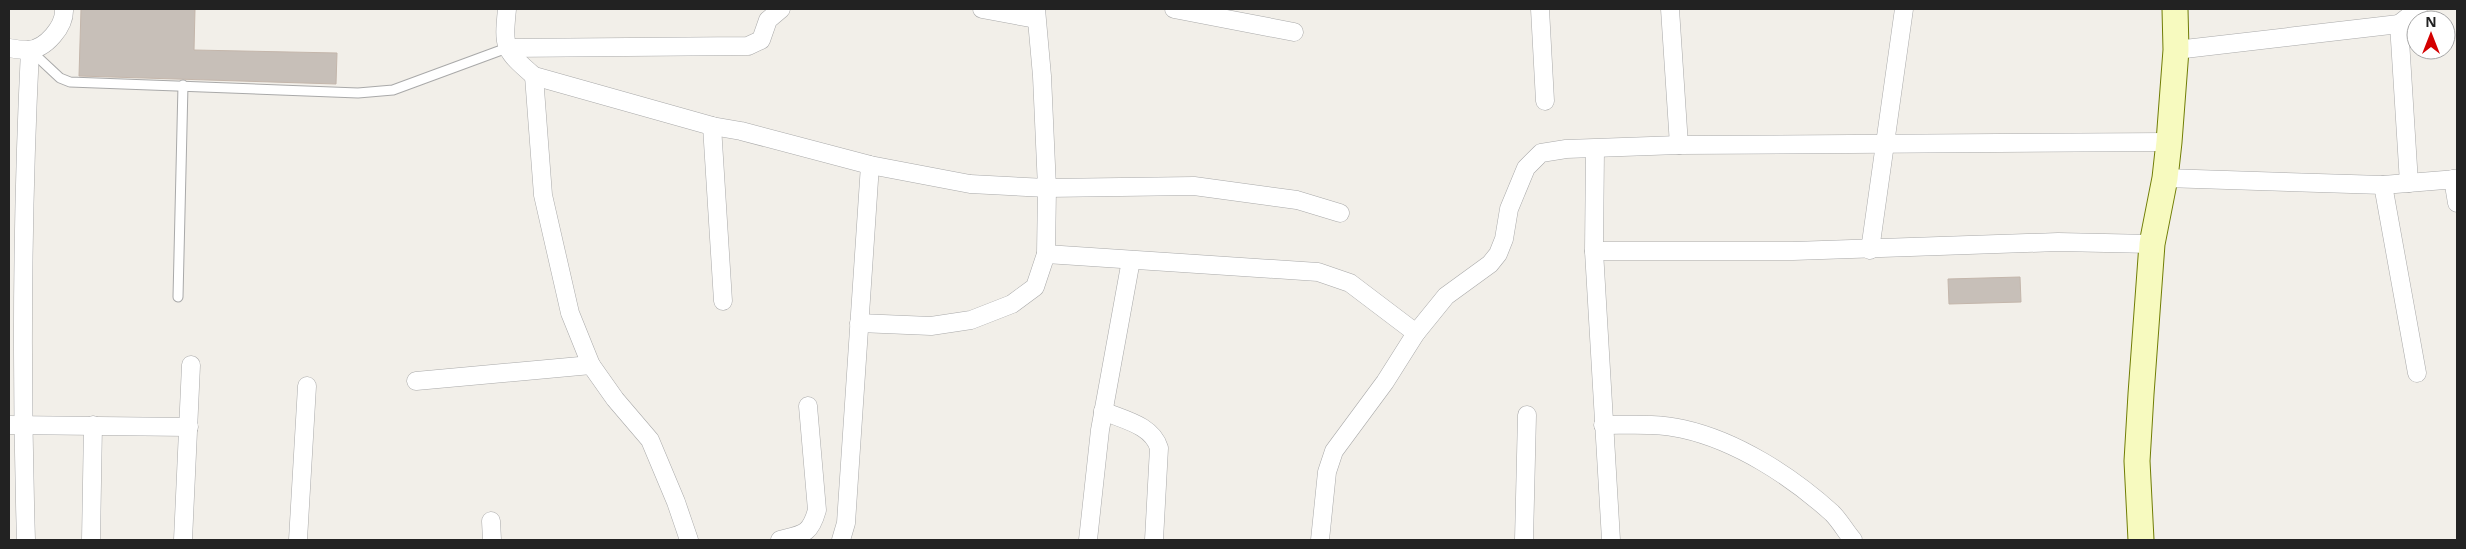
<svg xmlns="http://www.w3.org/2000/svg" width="2466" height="549" font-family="'Open Sans',sans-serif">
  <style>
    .building { fill: #c7bfb8; stroke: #c4b6ab }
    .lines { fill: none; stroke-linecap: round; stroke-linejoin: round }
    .lane-casing { stroke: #a9a9a9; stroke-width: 11 }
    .street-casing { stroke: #a9a9a9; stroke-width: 19 }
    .secondary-casing { stroke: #707d05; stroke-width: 27 }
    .lane { stroke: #fff; stroke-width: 9 }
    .street { stroke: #fff; stroke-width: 18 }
    .secondary { stroke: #f7fabf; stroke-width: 25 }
  </style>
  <rect width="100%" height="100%" fill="#f2efe9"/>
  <g class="building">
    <polygon points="81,9 195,9 194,50 337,53 336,84 79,76"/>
    <polygon points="2020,277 2021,302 1949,304 1948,279"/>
  </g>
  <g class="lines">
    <defs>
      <g id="lane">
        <polyline points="30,50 60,78 70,82 358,93 393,90 507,48"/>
        <polyline points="178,297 183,85"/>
      </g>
      <g id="street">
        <path d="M507 9C503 48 504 50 534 76L712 126 741 131 870 165 970 184 1047 188 1194 186 1297 200 1340 213"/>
        <polyline points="982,9 1036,19"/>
        <polyline points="1174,9 1294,32"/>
        <polyline points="1540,9 1545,101"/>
        <polyline points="1670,9 1679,145"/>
        <path d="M9 48C15 49 22 50 28 50 46 49 65 26 64 9"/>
        <polyline points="507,48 748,46 761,40 768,20 781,9"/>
        <polyline points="2176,50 2399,24"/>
        <polyline points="534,76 543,195 570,313 591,365 615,399 650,440 676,502 689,540"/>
        <polyline points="712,126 723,301"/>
        <polyline points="1595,149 1594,251 1611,540"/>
        <polyline points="2165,178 2383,185 2457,179"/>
        <polyline points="2453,179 2457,203"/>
        <polyline points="2409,183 2399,24 2418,9"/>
        <polyline points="2383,185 2417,373"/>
        <polyline points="1870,250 1904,9"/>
        <polyline points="1594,251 1793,251 2058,242 2152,244"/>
        <polyline points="1046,254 1318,272 1350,283 1416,333"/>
        <polyline points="859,323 931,326 971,320 1012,304 1035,287 1046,254 1047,188 1042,76 1036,9"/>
        <polyline points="416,381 591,365"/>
        <path d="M1103 411C1124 420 1152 425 1159 448L1154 540"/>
        <polyline points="9,425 189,427"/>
        <path d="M1603 425C1630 425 1657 423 1683 429 1737 441 1791 476 1832 513 1840 521 1846 532 1853 540"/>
        <polyline points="491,521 492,540"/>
        <path d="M26 540C21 377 22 213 30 50"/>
        <polyline points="91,540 93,425"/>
        <polyline points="183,540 191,365"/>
        <polyline points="298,540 307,386"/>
        <path d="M780 540C803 534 810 535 817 510L808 406"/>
        <polyline points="841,540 846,523 870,165"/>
        <polyline points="1088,540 1100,430 1131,260"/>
        <polyline points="1320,540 1327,472 1334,451 1385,382 1416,333 1446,296 1490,264 1498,254 1504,239 1509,209 1526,168 1541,153 1566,149 1679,145 2169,142"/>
        <polyline points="1524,540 1527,415"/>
      </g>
      <polyline id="secondary" points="2141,540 2137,461 2141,394 2152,244 2165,178 2169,142 2176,50 2175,9"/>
    </defs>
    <use href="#lane" class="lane-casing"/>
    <use href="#street" class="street-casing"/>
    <use href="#secondary" class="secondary-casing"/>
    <use href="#lane" class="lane"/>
    <use href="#street" class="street"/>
    <use href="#secondary" class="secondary"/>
  </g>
  <rect width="2466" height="549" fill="none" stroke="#222222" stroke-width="20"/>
  <g transform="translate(2431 35)"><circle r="24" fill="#ffffff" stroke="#a7a7a7"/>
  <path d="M0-4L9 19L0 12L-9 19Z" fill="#d40000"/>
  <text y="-8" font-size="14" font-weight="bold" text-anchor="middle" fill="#222222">N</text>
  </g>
</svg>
